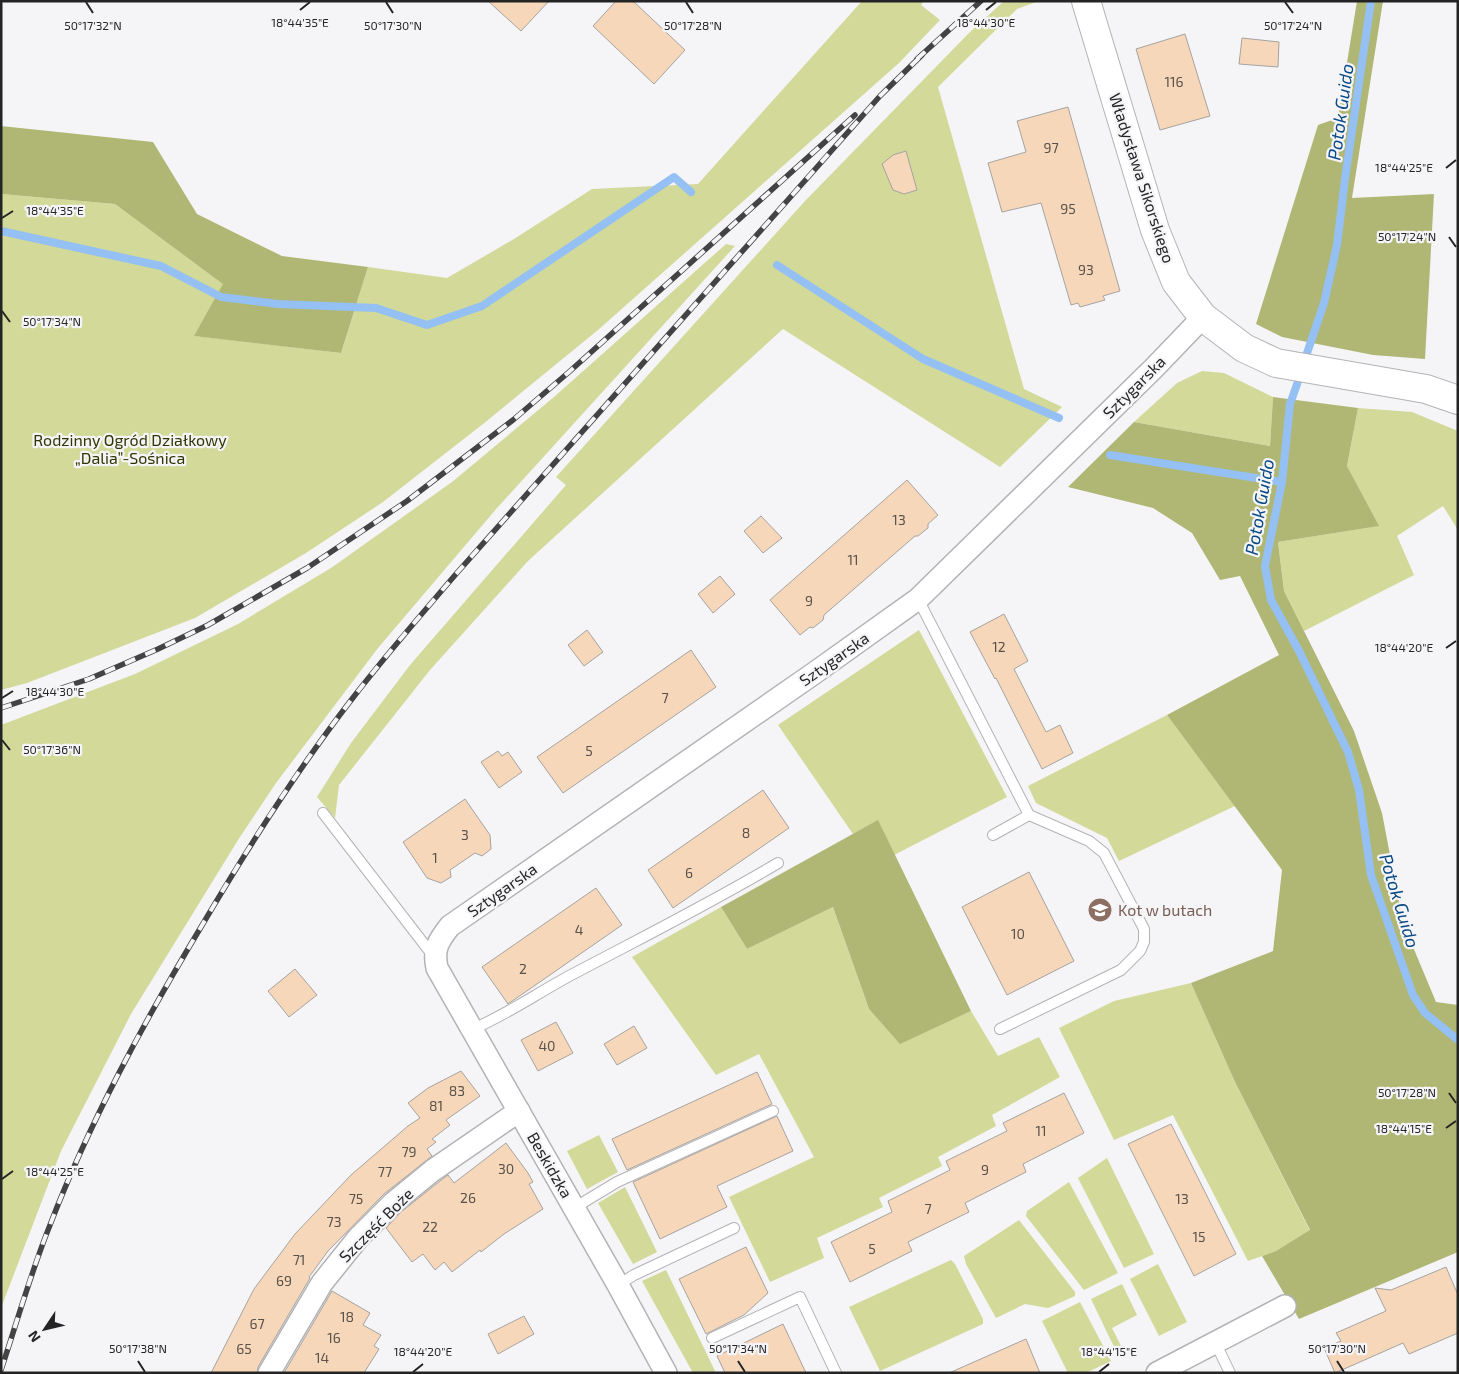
<svg xmlns="http://www.w3.org/2000/svg" width="1459" height="1374" font-family="'Exo 2',sans-serif">
  <style>
    .green { fill: #d2d999 }
    .forest { fill: #b0b774 }
    .lines { fill: none; stroke-linecap: round; stroke-linejoin: round }
    .stream { stroke: #94c0f4; stroke-width: 8 }
    .building { fill: #f7d7ba; stroke: #a5a3a0 }
    .lane-casing { stroke: #b3b3b6; stroke-width: 12 }
    .street-casing { stroke: #b3b3b6; stroke-width: 24 }
    .secondary-casing { stroke: #b3b3b6; stroke-width: 30 }
    .lane { stroke: #fff; stroke-width: 10 }
    .street { stroke: #fff; stroke-width: 21 }
    .secondary { stroke: #fff; stroke-width: 28 }
    .rail-casing { stroke: #434344; stroke-width: 5.5 }
    .rail { stroke: #f5f5f8; stroke-width: 4; stroke-dasharray: 11; stroke-linecap: butt }
    .ticks { fill: none; stroke: #242425; stroke-width: 2 }
    .labels { text-anchor: middle; stroke-width: 4.5; stroke-linejoin: round; paint-order: stroke }
    .number-label { font-size: 14px; fill: #59514a }
    .street-label { font-size: 16px; fill: #242425; stroke: #f5f5f8 }
    .park-label { font-size: 16px; fill: #323500; stroke: #f5f5f8 }
    .education-label { font-size: 16px; fill: #785e54; stroke: #f5f5f8; text-anchor: start }
    .water-label { font-size: 18px; font-style: italic; fill: #094986; stroke: #f5f5f8 }
    .ticks-label { font-size: 12px; text-anchor: middle; fill: #242425; stroke: #f5f5f8; stroke-width: 4.5; stroke-linejoin: round; paint-order: stroke }
  </style>
  <rect width="100%" height="100%" fill="#f5f5f8"/>
  <g class="green">
    <polygon points="862,1 924,1 921,5 940,20 899,63 598,330 483,424 383,502 306,553 195,618 27,683 1,690 1,194 115,204 224,284 195,336 341,353 368,267 447,278 514,239 592,189 698,184"/>
    <polygon points="1004,1 1039,1 1017,9 938,87 1024,389 1062,407 1000,467 783,329 528,561 430,670 339,785 335,818 317,797 351,743 410,665 566,485 556,477 805,201 969,33"/>
    <polygon points="726,244 735,246 497,508 378,648 276,783 238,840 131,1014 61,1151 1,1308 1,725 135,674 238,624 331,568 452,482 554,397"/>
    <polygon points="1202,371 1224,373 1273,397 1270,446 1134,422 1177,383"/>
    <polygon points="1358,408 1412,412 1458,431 1458,530 1443,506 1397,536 1414,575 1304,631 1284,591 1278,542 1378,526 1347,466"/>
    <polygon points="919,630 1007,797 894,855 878,821 853,834 778,725"/>
    <polygon points="1167,715 1235,806 1119,861 1107,838 1036,803 1028,786"/>
    <polygon points="721,907 747,949 833,907 869,1009 900,1043 971,1011 998,1056 1039,1037 1060,1077 992,1115 996,1126 938,1157 942,1166 879,1198 883,1207 817,1238 824,1258 770,1282 729,1197 814,1157 759,1054 716,1075 632,957"/>
    <polygon points="1191,983 1235,1082 1310,1231 1276,1251 1248,1261 1173,1115 1114,1140 1059,1028 1114,1001"/>
    <polygon points="599,1135 618,1172 587,1189 567,1151"/>
    <polygon points="1107,1158 1154,1254 1124,1268 1078,1178"/>
    <polygon points="1069,1182 1118,1273 1084,1290 1026,1216 1027,1211"/>
    <polygon points="625,1187 657,1252 633,1264 598,1203"/>
    <polygon points="1019,1220 1075,1292 1075,1296 1048,1308 1025,1304 996,1318 966,1264 964,1256"/>
    <polygon points="951,1260 955,1264 983,1319 983,1324 880,1371 849,1307"/>
    <polygon points="1158,1264 1187,1322 1159,1336 1130,1279"/>
    <polygon points="666,1270 716,1373 693,1373 642,1281"/>
    <polygon points="1122,1284 1137,1315 1112,1328 1121,1346 1115,1349 1091,1299"/>
    <polygon points="1080,1302 1111,1361 1086,1373 1068,1373 1042,1321"/>
  </g>
  <g class="forest">
    <polygon points="1357,1 1383,1 1352,198 1434,194 1425,359 1373,355 1282,337 1256,324 1318,125 1338,118"/>
    <polygon points="1,126 153,142 197,214 282,256 368,267 341,353 194,336 223,284 115,204 1,194"/>
    <polygon points="1273,397 1358,408 1347,466 1379,526 1278,542 1284,591 1354,731 1382,813 1403,923 1436,1002 1458,1005 1458,1252 1299,1319 1262,1256 1276,1251 1310,1230 1235,1082 1191,983 1273,951 1282,870 1167,715 1279,655 1240,576 1220,580 1192,533 1153,508 1068,487 1134,422 1270,446"/>
    <polygon points="878,820 971,1011 900,1044 869,1009 833,907 747,949 721,907"/>
  </g>
  <g class="lines">
    <g class="stream">
      <polyline points="1,231 161,266 221,297 278,304 376,308 427,325 482,306 674,177 691,192"/>
      <polyline points="777,265 923,359 1059,418"/>
      <polyline points="1304,362 1324,303 1337,245 1345,179 1371,1"/>
      <polyline points="1301,373 1290,404 1282,482 1265,566 1271,600 1299,651 1348,752 1359,790 1371,875 1413,995 1425,1013 1458,1040"/>
      <polyline points="1110,455 1282,482"/>
    </g>
  </g>
  <g class="building">
    <polygon points="488,1 549,1 521,31"/>
    <polygon points="616,1 633,1 685,50 654,84 593,26"/>
    <polygon points="1185,34 1210,116 1160,130 1136,49"/>
    <polygon points="1242,38 1279,42 1278,67 1239,64"/>
    <polygon points="1068,107 1120,291 1103,296 1105,300 1080,307 1078,303 1071,305 1041,203 1002,212 988,163 1026,152 1017,121"/>
    <polygon points="906,151 917,190 904,194 893,190 882,164 893,155"/>
    <polygon points="907,480 938,515 928,524 928,528 918,536 915,536 824,615 823,620 813,628 810,627 800,635 770,600"/>
    <polygon points="761,516 782,538 763,553 744,531"/>
    <polygon points="720,576 735,594 713,613 698,594"/>
    <polygon points="1004,614 1028,661 1014,669 1046,732 1060,725 1073,753 1042,769 996,678 995,679 970,632"/>
    <polygon points="587,630 603,652 584,666 568,645"/>
    <polygon points="691,650 716,687 563,793 537,757"/>
    <polygon points="498,751 502,756 508,752 522,772 499,788 481,762"/>
    <polygon points="763,790 789,828 673,908 648,870"/>
    <polygon points="465,799 490,835 491,849 482,856 475,853 450,870 451,877 441,883 427,878 403,842"/>
    <polygon points="1029,872 1074,961 1007,995 962,907"/>
    <polygon points="596,888 622,925 508,1004 482,967"/>
    <polygon points="295,969 317,995 289,1017 268,991"/>
    <polygon points="556,1022 573,1053 538,1071 521,1040"/>
    <polygon points="634,1026 647,1048 617,1065 604,1044"/>
    <polygon points="461,1071 480,1096 446,1120 450,1125 432,1139 436,1142 427,1149 432,1156 384,1194 328,1251 309,1277 310,1278 258,1367 257,1373 211,1373 254,1289 295,1234 351,1175 408,1126 420,1118 408,1103 428,1088"/>
    <polygon points="757,1072 772,1104 627,1170 612,1139"/>
    <polygon points="1064,1093 1084,1133 1023,1164 1026,1172 965,1203 969,1212 908,1242 912,1251 850,1282 831,1242 892,1212 888,1201 950,1170 946,1161 1007,1131 1003,1123"/>
    <polygon points="777,1116 793,1151 717,1186 727,1207 660,1239 633,1182"/>
    <polygon points="1171,1124 1236,1254 1194,1276 1128,1144"/>
    <polygon points="506,1143 528,1173 533,1182 529,1184 543,1209 504,1234 481,1252 480,1250 452,1272 444,1262 435,1270 423,1254 412,1262 386,1228 401,1212 440,1181 448,1175 454,1183"/>
    <polygon points="746,1247 768,1293 744,1315 706,1334 679,1279"/>
    <polygon points="1446,1267 1458,1295 1458,1333 1409,1354 1403,1343 1335,1373 1324,1348 1341,1341 1336,1333 1386,1311 1375,1288 1391,1290"/>
    <polygon points="332,1291 370,1313 363,1325 381,1335 374,1346 379,1349 364,1373 284,1373"/>
    <polygon points="524,1316 534,1334 498,1354 488,1334"/>
    <polygon points="783,1324 806,1373 725,1373 717,1356"/>
    <polygon points="1026,1339 1040,1373 949,1373"/>
  </g>
  <g class="lines">
    <defs>
      <g id="lane">
        <polyline points="918,599 1029,815 1089,841 1104,853 1144,929 1144,942 1140,951 1121,970 1000,1029"/>
        <polyline points="323,813 434,957"/>
        <polyline points="993,835 1029,815"/>
        <path d="M473 1029C508 1014 539 992 573 974 641 938 711 903 778 863"/>
        <polyline points="574,1208 617,1182 773,1111"/>
        <polyline points="618,1285 634,1275 734,1228"/>
        <polyline points="712,1338 800,1297 836,1373"/>
        <polyline points="1215,1342 1230,1373"/>
      </g>
      <g id="street">
        <polyline points="269,1373 322,1283 358,1238 393,1203 432,1171 519,1111"/>
        <path d="M666 1373 618 1285 437 968C433 949 438 941 450 926L813 674 918 599 1154 368 1203 317"/>
        <polyline points="1157,1373 1285,1306"/>
      </g>
      <polyline id="secondary" points="1086,1 1155,230 1176,282 1203,317 1244,348 1276,363 1426,389 1458,400"/>
    </defs>
    <use href="#lane" class="lane-casing"/>
    <use href="#street" class="street-casing"/>
    <use href="#secondary" class="secondary-casing"/>
    <use href="#lane" class="lane"/>
    <use href="#street" class="street"/>
    <use href="#secondary" class="secondary"/>
    <defs>
      <g id="rail">
        <polyline points="917,59 981,1"/>
        <polyline points="1,708 89,679 158,649 208,625 307,568 407,501 513,420 569,372 855,115"/>
        <path d="M1 1370C17 1322 31 1272 50 1225 90 1121 144 1022 201 927 247 849 296 771 352 699 385 656 421 615 456 574L880 96 922 55"/>
      </g>
    </defs>
    <use href="#rail" class="rail-casing"/>
    <use href="#rail" class="rail"/>
  </g>
  <path class="ticks" d="M86 2 93 13M386 2 393 13M686 2 693 13M1285 2 1293 13M300 10 310 2M986 10 996 2M1446 168 1456 160M2 218 13 211M1449 237 1456 247M2 311 10 322M1446 648 1456 641M2 698 13 691M2 740 10 750M1449 1093 1456 1103M1446 1128 1456 1121M2 1179 13 1171M138 1361 145 1372M738 1361 745 1372M1337 1361 1344 1372M413 1372 423 1364M1099 1372 1109 1364"/>
  <defs>
    <symbol id="school-disc" viewBox="-11 -11 22 22"><circle r="9.5" fill="#8d6e63" stroke="#f5f5f8"/><path d="M0-5L7-2L0 1L-7-2ZM-4 1L0 2.5L4 1V4Q0 6-4 4Z" fill="#fff"/></symbol>
  </defs>
  <g fill-rule="evenodd">
    <use href="#school-disc" x="1086" y="896" width="28" height="28"/>
  </g>
  <g class="labels">
    <g class="number-label">
      <text x="1174" y="87">116</text>
      <text x="1051" y="153">97</text>
      <text x="1068" y="214">95</text>
      <text x="1086" y="275">93</text>
      <text x="899" y="525">13</text>
      <text x="853" y="565">11</text>
      <text x="809" y="606">9</text>
      <text x="999" y="652">12</text>
      <text x="665" y="703">7</text>
      <text x="589" y="756">5</text>
      <text x="746" y="838">8</text>
      <text x="465" y="840">3</text>
      <text x="435" y="863">1</text>
      <text x="689" y="878">6</text>
      <text x="579" y="935">4</text>
      <text x="1018" y="939">10</text>
      <text x="523" y="974">2</text>
      <text x="547" y="1051">40</text>
      <text x="457" y="1096">83</text>
      <text x="436" y="1111">81</text>
      <text x="1041" y="1136">11</text>
      <text x="409" y="1157">79</text>
      <text x="506" y="1174">30</text>
      <text x="985" y="1175">9</text>
      <text x="385" y="1177">77</text>
      <text x="468" y="1203">26</text>
      <text x="356" y="1204">75</text>
      <text x="1182" y="1204">13</text>
      <text x="928" y="1214">7</text>
      <text x="334" y="1227">73</text>
      <text x="430" y="1232">22</text>
      <text x="1199" y="1242">15</text>
      <text x="872" y="1254">5</text>
      <text x="299" y="1265">71</text>
      <text x="284" y="1286">69</text>
      <text x="347" y="1322">18</text>
      <text x="257" y="1329">67</text>
      <text x="334" y="1343">16</text>
      <text x="244" y="1354">65</text>
      <text x="322" y="1363">14</text>
    </g>
    <g class="street-label">
      <text transform="translate(1142 178) rotate(72)" y="6">Władysława Sikorskiego</text>
      <text transform="translate(1134 387) rotate(-45)" y="6">Sztygarska</text>
      <text transform="translate(834 659) rotate(-35)" y="6">Sztygarska</text>
      <text transform="translate(502 890) rotate(-35)" y="6">Sztygarska</text>
      <text transform="translate(550 1165) rotate(60)" y="6">Beskidzka</text>
      <text transform="translate(376 1225) rotate(-45)" y="6">Szczęść Boże</text>
    </g>
    <g class="park-label">
      <text x="130" y="446">Rodzinny Ogród Działkowy<tspan x="130" dy="18">„Dalia”-Sośnica</tspan></text>
    </g>
    <g class="education-label">
      <text x="1118" y="916">Kot w butach</text>
    </g>
    <g class="water-label">
      <text transform="translate(1341 112) rotate(-82)" y="6">Potok Guido</text>
      <text transform="translate(1260 507) rotate(-80)" y="6">Potok Guido</text>
      <text transform="translate(1399 901) rotate(73)" y="6">Potok Guido</text>
    </g>
  </g>
  <g class="ticks-label">
    <text x="300" y="27">18°44'35"E</text>
    <text x="986" y="27">18°44'30"E</text>
    <text x="93" y="30">50°17'32"N</text>
    <text x="393" y="30">50°17'30"N</text>
    <text x="693" y="30">50°17'28"N</text>
    <text x="1293" y="30">50°17'24"N</text>
    <text x="1404" y="172">18°44'25"E</text>
    <text x="55" y="215">18°44'35"E</text>
    <text x="1407" y="241">50°17'24"N</text>
    <text x="52" y="326">50°17'34"N</text>
    <text x="1404" y="652">18°44'20"E</text>
    <text x="55" y="696">18°44'30"E</text>
    <text x="52" y="754">50°17'36"N</text>
    <text x="1407" y="1097">50°17'28"N</text>
    <text x="1404" y="1133">18°44'15"E</text>
    <text x="55" y="1176">18°44'25"E</text>
    <text x="138" y="1353">50°17'38"N</text>
    <text x="738" y="1353">50°17'34"N</text>
    <text x="1337" y="1353">50°17'30"N</text>
    <text x="423" y="1356">18°44'20"E</text>
    <text x="1109" y="1356">18°44'15"E</text>
  </g>
  <rect width="1459" height="1374" fill="none" stroke="#242425" stroke-width="5"/>
  <g transform="translate(45 1329) rotate(235)" stroke="#f5f5f8" stroke-width="4" paint-order="stroke">
  <path d="M0-4L9 19L0 12L-9 19Z" fill="#242425"/>
  <text y="-8" font-size="14" font-weight="bold" text-anchor="middle" fill="#242425">N</text>
  </g>
</svg>
